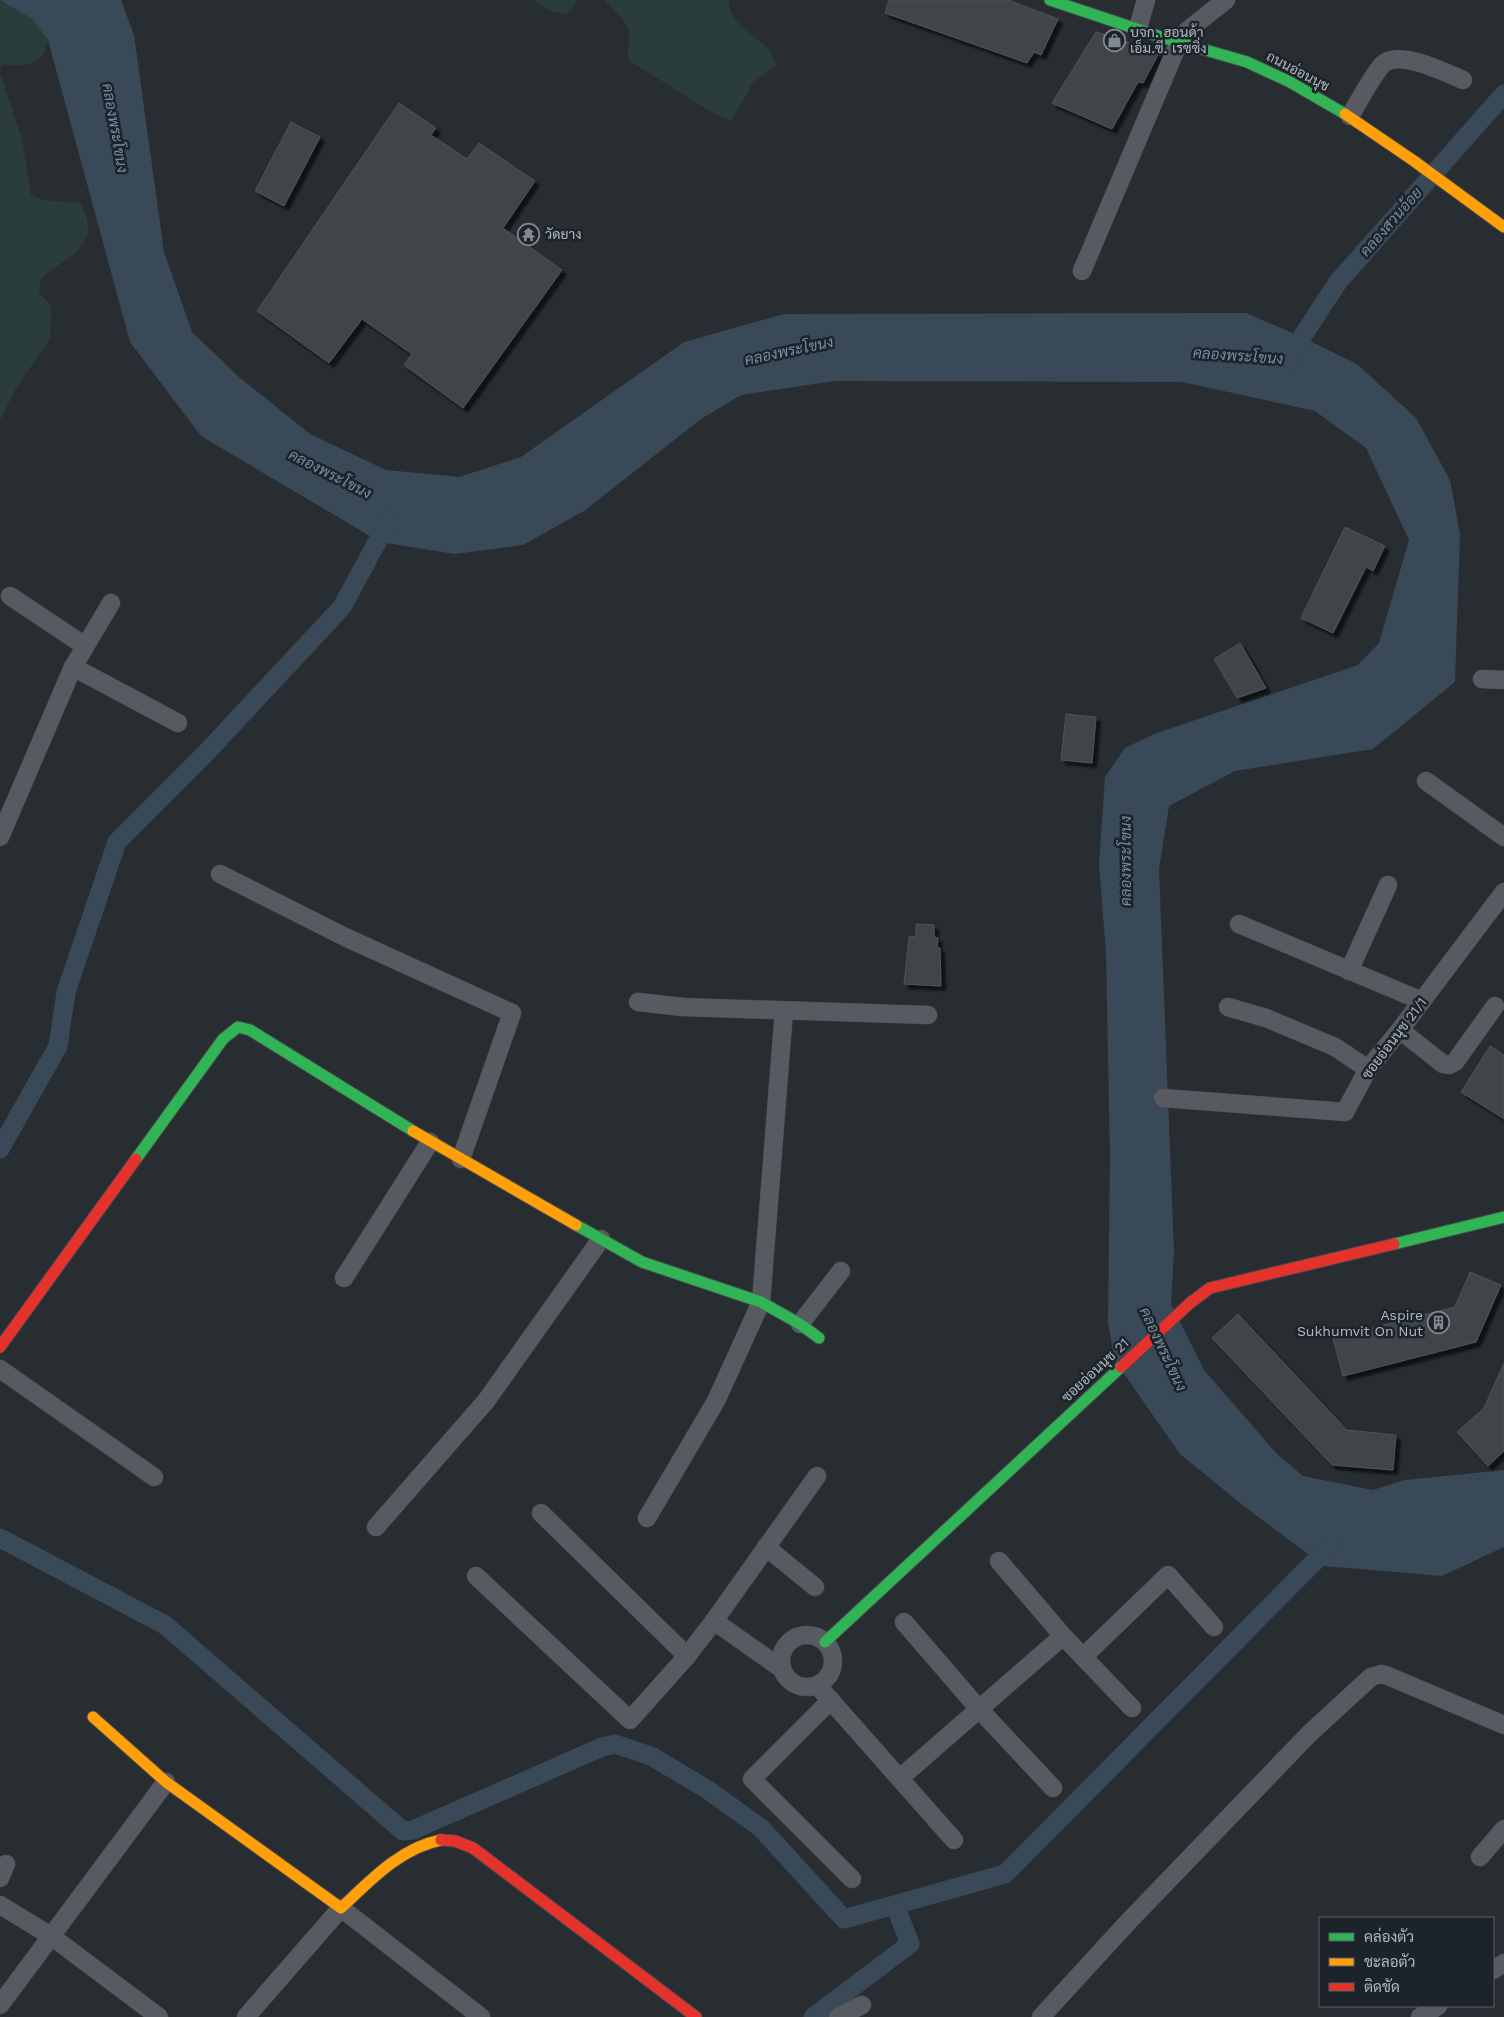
<svg xmlns="http://www.w3.org/2000/svg" width="1504" height="2017" font-family="'Work Sans',Sarabun,sans-serif">
  <style>
    .green { fill: #2b3d3b }
    .water { fill: #394958 }
    .lines { fill: none; stroke-linecap: round; stroke-linejoin: round }
    .canal { stroke: #394958; stroke-width: 19 }
    .building { fill: #414549; stroke: #4f5459; filter: url(#shadow) }
    .street-casing { stroke: #46494c; stroke-width: 19 }
    .fast-casing { stroke: #46494c; stroke-width: 13 }
    .slow-casing { stroke: #46494c; stroke-width: 13 }
    .jam-casing { stroke: #46494c; stroke-width: 13 }
    .street { stroke: #575a60; stroke-width: 18 }
    .fast { stroke: #30b455; stroke-width: 11 }
    .slow { stroke: #ff9f0a; stroke-width: 11 }
    .jam { stroke: #e5322d; stroke-width: 11 }
    .labels { text-anchor: middle; stroke-width: 5; stroke-linejoin: round; paint-order: stroke }
    .poi-label { font-size: 14px; fill: #b2b9c2; stroke: #1c232b; text-anchor: start }
    .street-label { font-size: 14px; fill: #b2b9c2; stroke: #1c232b }
    .water-label { font-size: 15px; font-style: italic; fill: #768da2; stroke: #1c232b }
  </style>
  <defs>
    <filter id="shadow"><feDropShadow dx="4.5" dy="4.5" stdDeviation="1" flood-color="#0009"/></filter>
  </defs>
  <rect width="100%" height="100%" fill="#282d31"/>
  <g class="green">
    <path d="M0 0 32 19 48 40C40 70 28 64 2 65L0 71Z"/>
    <polygon points="533,0 577,0 572,9 566,14 552,12"/>
    <path d="M605 0H729C727 30 773 39 776 65L753 82 732 120 718 116 630 61C626 51 630 43 629 33 628 21 612 9 605 0Z"/>
    <path d="M0 72 22 140 31 195 44 200 80 203C105 247 67 254 40 280L39 294 49 303 51 310 50 339 16 388 0 420Z"/>
  </g>
  <polygon class="water" points="0,0 121,0 134,35 164,252 192,332 239,377 310,434 386,470 459,477 521,457 684,342 784,314 1246,313 1302,337 1357,364 1416,418 1450,480 1460,534 1455,682 1373,749 1235,771 1169,806 1159,869 1174,1251 1171,1304 1204,1370 1277,1454 1303,1476 1373,1490 1405,1480 1504,1470 1504,1547 1442,1576 1324,1566 1245,1507 1180,1454 1115,1361 1108,1323 1110,1156 1106,953 1099,865 1105,777 1125,748 1154,734 1358,665 1379,643 1409,540 1366,448 1315,411 1182,382 835,381 741,395 701,419 584,511 523,545 455,554 380,542 201,436 130,342 48,40 32,19"/>
  <g class="lines">
    <g class="canal">
      <polyline points="1291,359 1302,337 1338,282 1504,94"/>
      <polyline points="0,1149 58,1046 66,992 117,842 205,754 342,607 389,520"/>
      <polyline points="0,1538 165,1625 403,1831 413,1830 602,1747 615,1744 651,1756 708,1790 761,1828 844,1919 1005,1874 1333,1543"/>
      <polyline points="813,2017 910,1944 895,1905"/>
    </g>
  </g>
  <g class="building">
    <polygon points="889,0 1008,0 1058,19 1041,55 1034,52 1027,63 885,13"/>
    <polygon points="1096,32 1159,53 1143,83 1138,82 1112,129 1052,103"/>
    <polygon points="399,103 436,128 431,135 467,159 479,143 535,181 503,228 562,270 463,408 404,365 412,354 362,319 329,363 257,311"/>
    <polygon points="291,122 320,137 284,206 255,191"/>
    <polygon points="1345,527 1385,546 1373,571 1366,567 1333,633 1301,618"/>
    <polygon points="1240,643 1266,688 1237,698 1214,659"/>
    <polygon points="1066,714 1096,717 1092,763 1061,760"/>
    <polygon points="916,924 934,925 934,937 938,938 937,947 940,948 941,986 904,984 909,937 916,936"/>
    <polygon points="1490,1046 1504,1055 1504,1119 1461,1092"/>
    <polygon points="1470,1272 1501,1285 1476,1342 1343,1376 1333,1338 1455,1307"/>
    <polygon points="1238,1314 1347,1430 1396,1435 1393,1470 1332,1465 1212,1338"/>
    <polygon points="1504,1363 1504,1451 1488,1466 1457,1432 1484,1408"/>
  </g>
  <g class="lines">
    <defs>
      <g id="street">
        <polyline points="1138,28 1146,0"/>
        <path d="M1350 116C1358 103 1373 74 1383 64 1400 49 1446 73 1463 80"/>
        <polyline points="1082,271 1179,42 1188,30 1226,0"/>
        <polyline points="10,596 85,646"/>
        <polyline points="73,667 178,723"/>
        <polyline points="1482,679 1504,680"/>
        <polyline points="1426,781 1504,837"/>
        <polyline points="0,837 73,667 111,603"/>
        <polyline points="220,874 345,937 512,1013 461,1159"/>
        <polyline points="1239,924 1422,1001"/>
        <polyline points="1349,971 1388,885"/>
        <polyline points="638,1002 683,1007 928,1015"/>
        <polyline points="1228,1007 1266,1018 1335,1047 1368,1069"/>
        <polyline points="1400,1030 1443,1064 1449,1065 1455,1062 1495,1006"/>
        <polyline points="1163,1098 1345,1112 1368,1069 1400,1030 1504,892"/>
        <polyline points="344,1278 430,1142"/>
        <polyline points="800,1324 841,1271"/>
        <polyline points="0,1369 154,1477"/>
        <polyline points="541,1513 687,1656"/>
        <polyline points="647,1518 716,1401 761,1302 784,1011"/>
        <polyline points="376,1527 486,1401 601,1239"/>
        <polyline points="766,1547 815,1587"/>
        <polyline points="476,1576 630,1720 687,1656 714,1621 782,1669"/>
        <polyline points="714,1621 817,1476"/>
        <polyline points="904,1622 979,1709 1053,1788"/>
        <circle cx="807" cy="1661" r="26"/>
        <polyline points="1063,1636 1132,1708"/>
        <polyline points="1083,1657 1168,1575 1214,1627"/>
        <polyline points="817,1685 954,1840"/>
        <polyline points="831,1700 752,1779 852,1879"/>
        <polyline points="900,1778 1063,1636 999,1561"/>
        <polyline points="1480,1857 1504,1829"/>
        <polyline points="0,1878 6,1864"/>
        <polyline points="0,1905 51,1936 159,2017"/>
        <polyline points="1493,1970 1504,1963"/>
        <polyline points="0,2005 166,1782"/>
        <polyline points="246,2017 341,1908 481,2017"/>
        <polyline points="838,2017 862,2005"/>
        <polyline points="1041,2017 1129,1921 1309,1734 1371,1677 1381,1674 1388,1676 1504,1725"/>
        <polyline points="1420,2017 1438,2006"/>
      </g>
      <g id="fast">
        <polyline points="1050,0 1164,38 1247,62 1290,82 1345,114"/>
        <polyline points="136,1159 223,1039 238,1027 250,1030 413,1131"/>
        <polyline points="576,1225 642,1262 761,1302 800,1324 819,1338"/>
        <polyline points="1394,1244 1504,1217"/>
        <polyline points="825,1642 1121,1367"/>
      </g>
      <g id="slow">
        <polyline points="1345,114 1414,161 1504,227"/>
        <polyline points="413,1131 576,1225"/>
        <path d="M93 1717 166 1782 341 1908C370 1881 400 1848 441 1840"/>
      </g>
      <g id="jam">
        <polyline points="0,1347 136,1159"/>
        <polyline points="1121,1367 1190,1303 1210,1288 1394,1244"/>
        <polyline points="441,1840 455,1841 473,1848 696,2017"/>
      </g>
    </defs>
    <use href="#street" class="street-casing"/>
    <use href="#fast" class="fast-casing"/>
    <use href="#slow" class="slow-casing"/>
    <use href="#jam" class="jam-casing"/>
    <use href="#street" class="street"/>
    <use href="#fast" class="fast"/>
    <use href="#slow" class="slow"/>
    <use href="#jam" class="jam"/>
  </g>
  <defs>
    <symbol id="shop-ring" viewBox="-11 -11 22 22"><circle r="9.5" fill="#1c232b" stroke="#82888f" stroke-width="1.5"/><path d="M-5-2.5h2.3a2.7 3.5 0 0 1 5.4 0H5L5.5 6h-11ZM-1.5-2.5h3a1.5 2.3 0 0 0-3 0Z" fill="#82888f"/></symbol>
    <symbol id="temple-ring" viewBox="-11 -11 22 22"><circle r="9.5" fill="#1c232b" stroke="#82888f" stroke-width="1.5"/><path d="M0-6L5-2H3V0L6.5 2.5H4V6H1.5V3h-3V6H-4V2.5H-6.5L-3 0V-2H-5Z" fill="#82888f"/></symbol>
    <symbol id="building-ring" viewBox="-11 -11 22 22"><circle r="9.5" fill="#1c232b" stroke="#82888f" stroke-width="1.5"/><path d="M-4-6H4V6H1V3H-1V6H-4ZM-2.5-4.3h1.7v1.8h-1.7ZM.8-4.3h1.7v1.8H.8ZM-2.5-1h1.7V.8h-1.7ZM.8-1h1.7V.8H.8Z" fill="#82888f"/></symbol>
  </defs>
  <g fill-rule="evenodd">
    <use href="#shop-ring" x="1102" y="28" width="25" height="25"/>
    <use href="#temple-ring" x="516" y="222" width="25" height="25"/>
    <use href="#building-ring" x="1426" y="1310" width="25" height="25"/>
  </g>
  <g class="labels">
    <g class="poi-label">
      <text x="1130" y="37">บจก. ฮอนด้า<tspan x="1130" dy="16">เอ็ม.ซี. เรซซิ่ง</tspan></text>
      <text x="545" y="239">วัดยาง</text>
      <text x="1423" y="1320" text-anchor="end">Aspire<tspan x="1423" dy="16">Sukhumvit On Nut</tspan></text>
    </g>
    <g class="street-label">
      <text transform="translate(1298 71) rotate(28)" y="5">ถนนอ่อนนุช</text>
      <text transform="translate(1394 1038) rotate(-53)" y="5">ซอยอ่อนนุช 21/1</text>
      <text transform="translate(1095 1370) rotate(-43)" y="5">ซอยอ่อนนุช 21</text>
    </g>
    <g class="water-label">
      <text transform="translate(115 128) rotate(80)" y="5">คลองพระโขนง</text>
      <text transform="translate(1391 222) rotate(-49)" y="5">คลองสวนอ้อย</text>
      <text transform="translate(789 351) rotate(-12)" y="5">คลองพระโขนง</text>
      <text transform="translate(1238 356) rotate(4)" y="5">คลองพระโขนง</text>
      <text transform="translate(330 474) rotate(27)" y="5">คลองพระโขนง</text>
      <text transform="translate(1126 861) rotate(-90)" y="5">คลองพระโขนง</text>
      <text transform="translate(1163 1349) rotate(65)" y="5">คลองพระโขนง</text>
    </g>
  </g>
  <rect x="1319" y="1917" width="175" height="90" fill="#1c232b" stroke="#585f67"/>
  <rect x="1329" y="1933" width="25" height="8" fill="#30b455" stroke="#585f67"/>
  <text x="1364" y="1942" font-size="15" fill="#b2b9c2">คล่องตัว</text>
  <rect x="1329" y="1958" width="25" height="8" fill="#ff9f0a" stroke="#585f67"/>
  <text x="1364" y="1967" font-size="15" fill="#b2b9c2">ชะลอตัว</text>
  <rect x="1329" y="1983" width="25" height="8" fill="#e5322d" stroke="#585f67"/>
  <text x="1364" y="1992" font-size="15" fill="#b2b9c2">ติดขัด</text>
</svg>
